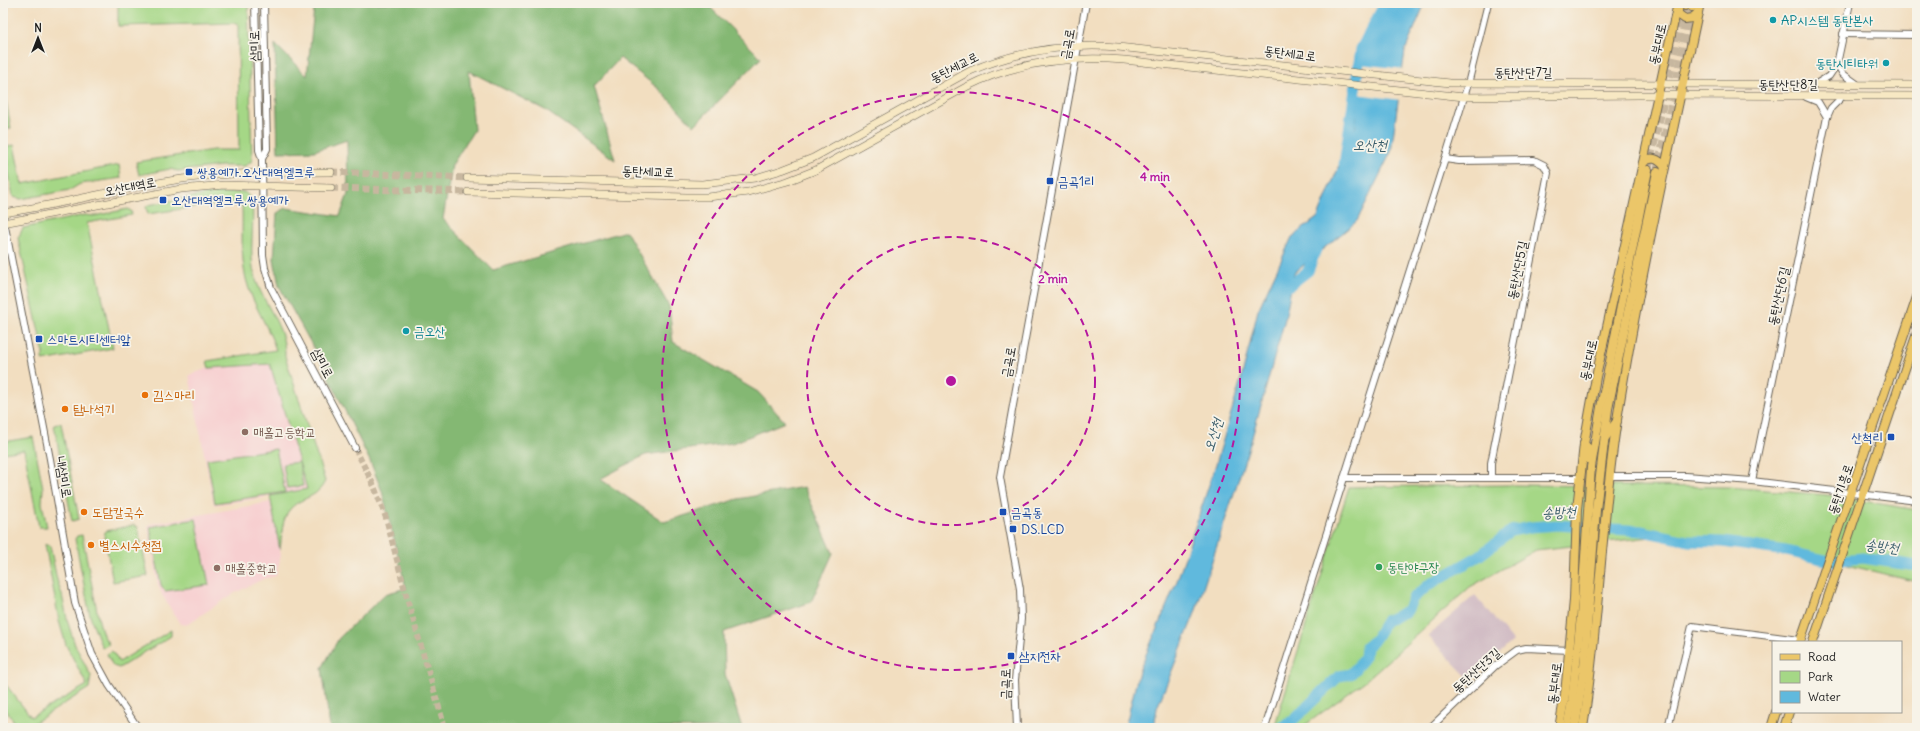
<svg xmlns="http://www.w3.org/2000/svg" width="1920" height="731" font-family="Delius,'Poor Story',sans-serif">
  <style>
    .built { fill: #f7cfd0 }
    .industrial { fill: #d2bdc5 }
    .green { fill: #a5d786; stroke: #607a51 }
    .forest { fill: #84b873; stroke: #506a48 }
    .water { fill: #60b9dd; stroke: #3e6a7c }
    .pier { fill: #f2dec0 }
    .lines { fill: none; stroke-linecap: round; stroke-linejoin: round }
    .river { stroke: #60b9dd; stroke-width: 11 }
    .tertiary-tunnel { stroke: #c7b79f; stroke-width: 6; stroke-dasharray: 6 3; stroke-linecap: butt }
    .secondary-tunnel { stroke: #c7b79f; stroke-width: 7; stroke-dasharray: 7 3.5; stroke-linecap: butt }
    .trunk-tunnel { stroke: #c7b79f; stroke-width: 8; stroke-dasharray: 8 4; stroke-linecap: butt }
    .tertiary-casing { stroke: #676055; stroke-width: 8 }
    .secondary-casing { stroke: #676055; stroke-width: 8 }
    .primary-casing { stroke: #676055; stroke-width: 10 }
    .trunk-casing { stroke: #676055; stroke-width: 10 }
    .tertiary { stroke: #fff; stroke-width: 6 }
    .secondary { stroke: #f7e8c3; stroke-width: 7 }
    .primary { stroke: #ebc669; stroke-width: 8 }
    .trunk { stroke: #ebc669; stroke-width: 8 }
    .ring { fill: none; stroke: #b5179e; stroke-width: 2; stroke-dasharray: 7 5 }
    .culture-dot { fill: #0f9aa8; stroke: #f7f3e8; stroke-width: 1.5 }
    .transit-dot { fill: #1a4fb4; stroke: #f7f3e8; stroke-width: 1.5 }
    .food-dot { fill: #e8710a; stroke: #f7f3e8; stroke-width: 1.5 }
    .education-dot { fill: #8d6e63; stroke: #f7f3e8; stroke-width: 1.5 }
    .leisure-dot { fill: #2e9e5b; stroke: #f7f3e8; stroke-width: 1.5 }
    .labels { text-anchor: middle; stroke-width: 3.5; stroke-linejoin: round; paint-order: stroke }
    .culture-label { font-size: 13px; fill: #0d838f; stroke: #f7f3e8; text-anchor: start }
    .street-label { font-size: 13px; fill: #1c1c1c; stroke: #f7f3e8 }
    .transit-label { font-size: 13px; fill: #164399; stroke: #f7f3e8; text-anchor: start }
    .food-label { font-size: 13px; fill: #c56008; stroke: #f7f3e8; text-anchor: start }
    .education-label { font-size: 13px; fill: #785e54; stroke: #f7f3e8; text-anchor: start }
    .leisure-label { font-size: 13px; fill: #27864d; stroke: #f7f3e8; text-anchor: start }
    .water-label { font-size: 14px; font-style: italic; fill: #375b69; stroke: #f7f3e8 }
    .centre { fill: #b5179e; stroke: #f7f3e8; stroke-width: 2 }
    .ring-label { font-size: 12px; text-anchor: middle; font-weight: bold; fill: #b5179e; stroke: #f7f3e8; stroke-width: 3.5; stroke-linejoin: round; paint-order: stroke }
  </style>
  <rect width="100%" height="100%" fill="#f7f3e8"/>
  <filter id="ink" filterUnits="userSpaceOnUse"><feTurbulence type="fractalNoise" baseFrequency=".025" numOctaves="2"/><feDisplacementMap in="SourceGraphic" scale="8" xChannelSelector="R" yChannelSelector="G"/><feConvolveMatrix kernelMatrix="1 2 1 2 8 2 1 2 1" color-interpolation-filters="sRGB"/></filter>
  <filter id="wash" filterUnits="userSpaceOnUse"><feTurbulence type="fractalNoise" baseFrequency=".012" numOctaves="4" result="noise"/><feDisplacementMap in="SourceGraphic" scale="16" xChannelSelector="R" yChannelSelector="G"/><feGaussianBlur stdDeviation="0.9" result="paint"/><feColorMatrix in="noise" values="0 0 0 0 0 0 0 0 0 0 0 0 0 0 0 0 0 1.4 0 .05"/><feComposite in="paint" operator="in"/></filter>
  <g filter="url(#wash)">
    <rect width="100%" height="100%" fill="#f2dec0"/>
    <g class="built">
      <polygon points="270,364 307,489 284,495 214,505 189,375 209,368"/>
      <polygon points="271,502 281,555 276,576 263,579 233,594 186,625 180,624 162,595 158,585 148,526 150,524"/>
    </g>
    <polygon class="industrial" points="1475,595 1513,641 1470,680 1428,636"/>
    <g class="green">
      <polygon points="118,3 248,3 252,161 245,166 222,166 178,171 170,169 139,175 136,162 213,150 239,150 238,23 118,26"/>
      <polygon points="3,84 11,128 3,130"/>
      <polygon points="14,145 22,184 119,165 121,178 80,184 70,190 21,199 13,197 4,147"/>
      <path d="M245 192 252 200C255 225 248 253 255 277 263 304 286 327 285 356L325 481C317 499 303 496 291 508 281 518 282 537 280 550L270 496 307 489 270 364 209 368 207 361 276 350C268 325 252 304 246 279 240 255 243 229 242 205L202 206 148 214 146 207 148 205 212 193Z"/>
      <polygon points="128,209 131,211 132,215 87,223 113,348 43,361 43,350 18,238 23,228 85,215 94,216"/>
      <polygon points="61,423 79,519 72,521 54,425"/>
      <polygon points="33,437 43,488 42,503 47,527 39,527 24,450 3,453 3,442"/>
      <polygon points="276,449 285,492 215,503 207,459"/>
      <polygon points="299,462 303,486 287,488 283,464"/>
      <polygon points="1511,485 1729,487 1827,495 1917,510 1917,582 1819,558 1669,535 1536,550 1470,587 1365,681 1301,728 1274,728 1349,487"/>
      <polygon points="196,519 209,585 165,591 161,585 150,527"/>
      <polygon points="134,525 138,527 148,576 113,582 104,534 106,531"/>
      <polygon points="82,535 99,621 103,635 109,644 102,648 90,616 75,539 77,536"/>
      <polygon points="45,544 50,546 57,580 62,595 68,623 75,645 91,676 89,688 26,728 18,728 3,705 3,681 31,717 87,685 66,645 59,621"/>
      <polygon points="171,630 171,636 119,668 113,666 107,654 112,651 119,662"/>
    </g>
    <polygon class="forest" points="296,3 706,3 761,58 694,126 659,89 620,58 594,86 615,160 545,110 469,71 474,130 452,165 443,219 493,270 626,231 669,306 673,342 758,392 785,422 733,443 645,455 600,479 664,522 738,499 804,487 833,553 811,602 724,632 725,674 742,728 330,728 322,668 339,638 385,594 406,588 382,491 370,461 317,354 279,286 274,259 277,213 286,208 340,216 348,194 347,140 314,151 278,152 275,44 307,76 314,9"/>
    <polygon class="water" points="1389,3 1425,3 1405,51 1391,152 1357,221 1294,273 1285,319 1251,441 1195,613 1157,708 1154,728 1125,728 1139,671 1177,581 1216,464 1242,376 1258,310 1292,237 1318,217 1355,127 1363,53"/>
    <polygon class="pier" points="1360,64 1405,69 1400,100 1357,94"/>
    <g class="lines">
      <g class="river">
        <polyline points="1344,165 1361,49 1385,3"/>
        <polyline points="1281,292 1308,271 1318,244"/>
        <polyline points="1281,728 1293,720 1339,676 1351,674 1365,657 1366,647 1375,639 1386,621 1407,611 1413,598 1430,584 1479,556 1511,531 1531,527 1557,525 1642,531 1688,541 1723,542 1786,551 1830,561 1863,558 1917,566"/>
      </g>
    </g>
  </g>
  <g filter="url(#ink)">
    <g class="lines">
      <polyline class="tertiary-tunnel" points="355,448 374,486 386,518 408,602 445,728"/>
      <g class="secondary-tunnel">
        <polyline points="331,172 467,178"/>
        <polyline points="331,188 468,192"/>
      </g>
      <g class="trunk-tunnel">
        <polyline points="1648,170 1685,6"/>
        <polyline points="1657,172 1692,7"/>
      </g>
      <defs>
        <g id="tertiary">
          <polyline points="255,3 259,150 262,159 263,255 265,268 271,288 355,448"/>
          <polyline points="1843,34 1917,35"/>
          <polyline points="1837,64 1843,74 1857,84"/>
          <polyline points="1816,84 1829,76 1837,64 1850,3"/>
          <polyline points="1806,97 1818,102 1827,117"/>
          <polyline points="262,159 267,149 264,3"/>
          <polyline points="1445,159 1468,84 1488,3"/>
          <polyline points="3,216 50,459 75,603 92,654 109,685 138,728"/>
          <polyline points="1609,476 1686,476 1752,481 1917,501"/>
          <polyline points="1344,478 1580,478"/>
          <polyline points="1752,481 1827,117 1831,108 1843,96"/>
          <polyline points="1017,728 1015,680 1021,619 1020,589 1000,477 1086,3"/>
          <polyline points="1265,728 1445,159 1459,161 1534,160 1544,165 1548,173 1491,463 1491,478"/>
          <polyline points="1430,728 1495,666 1517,650 1526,648 1570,650"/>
          <polyline points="1668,728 1692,626 1800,640"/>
        </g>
        <g id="secondary">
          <path d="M467 178 702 184 755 178 782 170 813 158 970 71C1018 51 1066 43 1118 47L1450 83 1917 85"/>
          <path d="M468 192 687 197H708L748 192 788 181 816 170 966 87C1016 61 1070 56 1124 60L1464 97 1639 95 1917 96"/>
          <path d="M3 213C63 204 122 188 182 179 232 172 281 172 331 172"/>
          <polyline points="3,223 181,189 224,185 331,188"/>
        </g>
        <g id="primary">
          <polyline points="1678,6 1678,14 1685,19 1692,18 1698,13"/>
          <path d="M1643 163C1651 155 1659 159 1665 167"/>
          <polyline points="1800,642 1917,297"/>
          <polyline points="1813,642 1917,333"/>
          <polyline points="1559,728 1565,694 1574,600 1577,509 1584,444 1596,377 1678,3"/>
          <path d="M1583 728C1599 626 1601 522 1617 420 1639 280 1671 141 1700 3"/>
          <polyline points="1771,728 1776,712"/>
          <polyline points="1784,728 1789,712"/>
        </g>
        <g id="trunk">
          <polyline points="1685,6 1686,3"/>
          <polyline points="1692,7 1693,3"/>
          <polyline points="1605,438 1617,421"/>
          <polyline points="1584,444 1589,449 1588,459"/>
          <polyline points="1567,728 1572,701 1581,616 1591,467 1601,407 1648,170"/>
          <polyline points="1575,728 1584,667 1596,510 1608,409 1657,172"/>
        </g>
      </defs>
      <use href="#tertiary" class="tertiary-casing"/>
      <use href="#secondary" class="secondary-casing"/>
      <use href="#primary" class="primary-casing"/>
      <use href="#trunk" class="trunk-casing"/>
      <use href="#tertiary" class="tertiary"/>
      <use href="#secondary" class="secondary"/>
      <use href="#primary" class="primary"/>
      <use href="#trunk" class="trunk"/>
    </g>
  </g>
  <g class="ring">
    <circle cx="951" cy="381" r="144"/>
    <circle cx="951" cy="381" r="289"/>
  </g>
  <g class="culture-dot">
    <circle cx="1773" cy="20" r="4"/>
    <circle cx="1886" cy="63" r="4"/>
    <circle cx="406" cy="331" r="4"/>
  </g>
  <g class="transit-dot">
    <rect x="185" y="168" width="8" height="8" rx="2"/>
    <rect x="1046" y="177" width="8" height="8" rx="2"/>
    <rect x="159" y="196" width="8" height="8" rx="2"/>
    <rect x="35" y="335" width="8" height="8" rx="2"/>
    <rect x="1887" y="433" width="8" height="8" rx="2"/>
    <rect x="999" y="508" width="8" height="8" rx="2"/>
    <rect x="1009" y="525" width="8" height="8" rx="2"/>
    <rect x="1007" y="652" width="8" height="8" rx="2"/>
  </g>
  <g class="food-dot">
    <circle cx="145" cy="395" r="4"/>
    <circle cx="65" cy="409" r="4"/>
    <circle cx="84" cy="512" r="4"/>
    <circle cx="91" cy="545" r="4"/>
  </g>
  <g class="education-dot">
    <circle cx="245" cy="432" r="4"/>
    <circle cx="217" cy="568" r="4"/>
  </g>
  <circle class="leisure-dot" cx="1379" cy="567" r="4"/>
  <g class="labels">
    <g class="culture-label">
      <text x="1781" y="25">AP시스템 동탄본사</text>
      <text x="1878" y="68" text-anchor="end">동탄시티타워</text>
      <text x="414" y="336">금오산</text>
    </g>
    <g class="street-label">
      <text transform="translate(1067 44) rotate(-80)" y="5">금곡로</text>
      <text transform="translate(1657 44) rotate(-78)" y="5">동부대로</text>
      <text transform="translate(254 46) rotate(-91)" y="5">삼미로</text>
      <text transform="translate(1290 53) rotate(7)" y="5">동탄세교로</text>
      <text transform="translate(954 67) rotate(-27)" y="5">동탄세교로</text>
      <text x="1523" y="77">동탄산단7길</text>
      <text x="1788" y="89">동탄산단8길</text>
      <text transform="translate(648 171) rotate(2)" y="5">동탄세교로</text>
      <text transform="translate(130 186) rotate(-11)" y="5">오산대역로</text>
      <text transform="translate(1517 270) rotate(-79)" y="5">동탄산단5길</text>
      <text transform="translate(1778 296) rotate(-78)" y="5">동탄산단6길</text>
      <text transform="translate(1588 360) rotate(-78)" y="5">동부대로</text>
      <text transform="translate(1008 362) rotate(-80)" y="5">금곡로</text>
      <text transform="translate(323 363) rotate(62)" y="5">삼미로</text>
      <text transform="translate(64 477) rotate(80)" y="5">내삼미로</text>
      <text transform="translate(1840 489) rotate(-71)" y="5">동탄기흥로</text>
      <text transform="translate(1476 670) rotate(-42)" y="5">동탄산단3길</text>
      <text transform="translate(1554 683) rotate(-83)" y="5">동부대로</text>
      <text transform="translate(1005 684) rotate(-89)" y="5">금곡로</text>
    </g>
    <g class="transit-label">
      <text x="197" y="177">쌍용예가.오산대역엘크루</text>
      <text x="1058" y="186">금곡1리</text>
      <text x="171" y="205">오산대역엘크루.쌍용예가</text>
      <text x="47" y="344">스마트시티센터앞</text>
      <text x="1883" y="442" text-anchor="end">산척리</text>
      <text x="1011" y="517">금곡동</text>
      <text x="1021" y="534">DS.LCD</text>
      <text x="1019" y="661">삼지전자</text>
    </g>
    <g class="food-label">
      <text x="153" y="400">김스마리</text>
      <text x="73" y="414">탐나석기</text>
      <text x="92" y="517">도담칼국수</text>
      <text x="99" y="550">별스시수청점</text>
    </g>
    <g class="education-label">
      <text x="253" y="437">매홀고등학교</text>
      <text x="225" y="573">매홀중학교</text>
    </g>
    <g class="leisure-label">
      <text x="1387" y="572">동탄야구장</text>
    </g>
    <g class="water-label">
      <text x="1370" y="150">오산천</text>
      <text transform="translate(1213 435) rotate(-73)" y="5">오산천</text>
      <text transform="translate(1559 512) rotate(-2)" y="5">송방천</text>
      <text transform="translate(1882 546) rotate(7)" y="5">송방천</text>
    </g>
  </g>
  <circle cx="951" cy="381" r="6" class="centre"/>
  <g class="ring-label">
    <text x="1155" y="181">4 min</text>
    <text x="1053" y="283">2 min</text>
  </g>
  <rect width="1920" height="731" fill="none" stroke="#f7f3e8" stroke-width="16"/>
  <rect x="1772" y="641" width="130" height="72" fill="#f7f3e8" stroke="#9f9d96"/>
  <rect x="1780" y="654" width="20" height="6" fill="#ebc669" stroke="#9f9d96"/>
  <text x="1808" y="661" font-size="12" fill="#1c1c1c">Road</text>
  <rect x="1780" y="671" width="20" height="12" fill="#a5d786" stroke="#9f9d96"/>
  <text x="1808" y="681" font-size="12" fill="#1c1c1c">Park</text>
  <rect x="1780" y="691" width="20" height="12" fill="#60b9dd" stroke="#9f9d96"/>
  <text x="1808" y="701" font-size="12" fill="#1c1c1c">Water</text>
  <g transform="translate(38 38)" stroke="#f7f3e8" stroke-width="3" paint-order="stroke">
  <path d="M0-3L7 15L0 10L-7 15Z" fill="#1c1c1c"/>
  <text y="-6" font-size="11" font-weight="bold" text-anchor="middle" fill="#1c1c1c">N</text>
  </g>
</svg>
